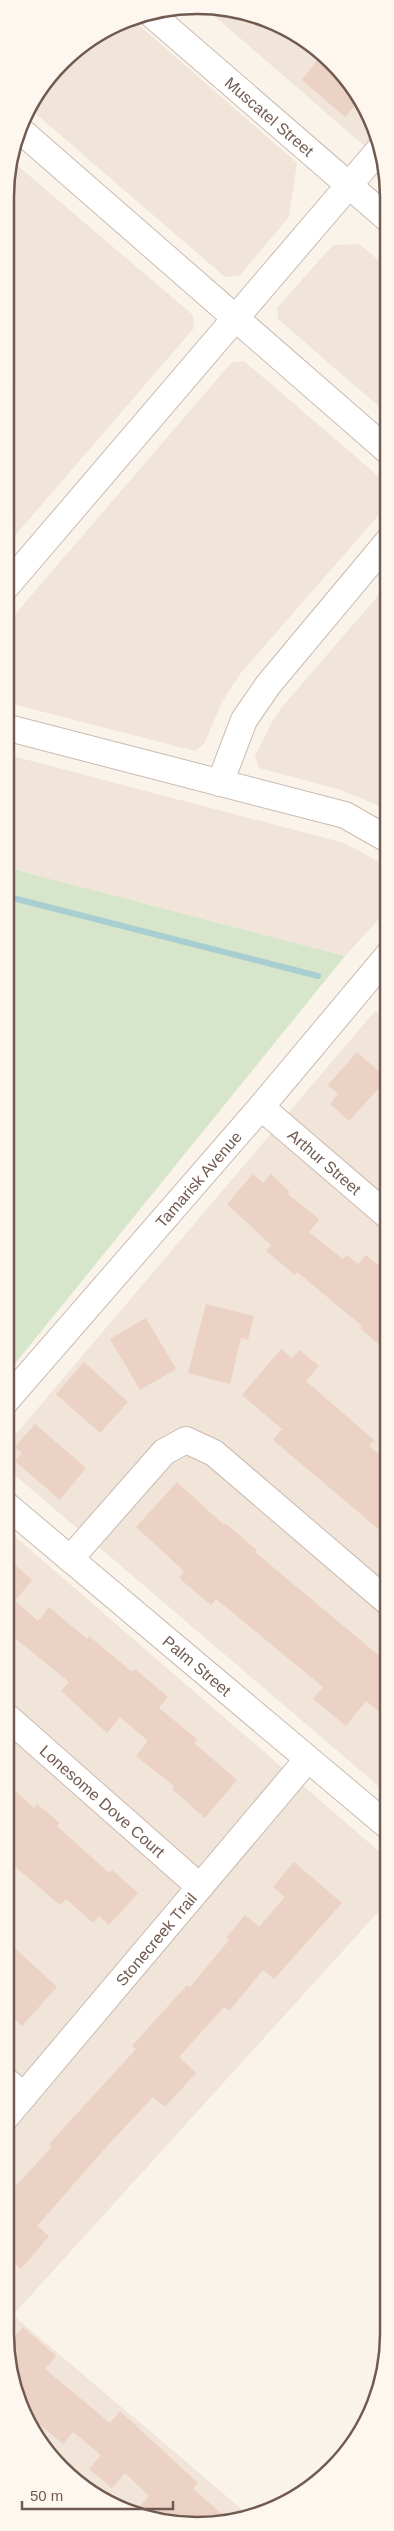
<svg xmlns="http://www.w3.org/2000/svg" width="394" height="2531" font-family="Helvetica,sans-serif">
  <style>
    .residential { fill: #f1e4d9 }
    .green { fill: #d7e6ca }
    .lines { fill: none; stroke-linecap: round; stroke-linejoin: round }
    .stream { stroke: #a8ced2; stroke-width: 6 }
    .building { fill: #ecd2c5 }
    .minor-casing { stroke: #cbbab1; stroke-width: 28 }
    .minor { stroke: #fff; stroke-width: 26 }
    .labels { text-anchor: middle; stroke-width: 5; stroke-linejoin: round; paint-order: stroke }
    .street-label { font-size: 16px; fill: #715a50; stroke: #fdf7f0 }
    .rim { fill: none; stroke: #715a50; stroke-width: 2.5 }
  </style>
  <rect width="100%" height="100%" fill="#faf3ea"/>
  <g class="residential">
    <polygon points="210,5 271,20 333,61 369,112 382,161 203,6"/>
    <polygon points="131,18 297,163 289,217 239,276 225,277 28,107 71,52"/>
    <polygon points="12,161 193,315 194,328 5,547 5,184"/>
    <polygon points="359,244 389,269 389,415 278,319 277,308 333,245"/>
    <polygon points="244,361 385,482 389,487 389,502 384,509 240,674 222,702 204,744 195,751 5,702 5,626 231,363"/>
    <polygon points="389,583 389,810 341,790 259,768 255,756 272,722 282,707"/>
    <polygon points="5,754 344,843 389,867 389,908 345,956 5,867"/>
    <polygon points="375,1011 389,1023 389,1795 10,1471 10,1441"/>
    <polygon points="5,1528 389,1860 389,1900 13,2315 251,2517 185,2526 112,2506 61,2470 20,2407 5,2334"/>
  </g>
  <polygon class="green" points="5,867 345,956 5,1376"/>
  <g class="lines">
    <polyline class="stream" points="5,896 318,976"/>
  </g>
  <g class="building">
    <polygon points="322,54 333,61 360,100 345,117 302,80"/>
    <polygon points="357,1052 387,1079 349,1121 330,1104 338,1094 328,1085"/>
    <polygon points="253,1174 263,1183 271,1174 290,1192 288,1194 319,1219 309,1232 343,1259 347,1255 358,1264 366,1255 389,1274 389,1353 360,1328 362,1326 297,1272 295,1275 266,1251 271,1245 227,1204"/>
    <polygon points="206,1304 254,1316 248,1340 241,1338 230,1384 188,1373"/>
    <polygon points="146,1318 176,1369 140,1390 110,1339"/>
    <polygon points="281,1349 292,1358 299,1350 319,1366 306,1381 374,1440 369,1446 389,1462 389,1538 273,1440 282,1429 242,1395"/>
    <polygon points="84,1362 128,1402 100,1433 56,1394"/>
    <polygon points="35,1424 86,1468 60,1500 15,1461 22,1453 15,1447"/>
    <polygon points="177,1482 224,1525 225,1523 257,1550 255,1552 389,1664 389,1720 366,1701 346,1726 313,1699 323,1687 216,1599 211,1605 179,1578 184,1571 136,1527"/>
    <polygon points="5,1556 32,1580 15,1601 38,1621 49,1607 87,1639 89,1636 132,1672 135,1669 168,1697 159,1708 197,1739 194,1743 237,1780 205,1818 172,1789 174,1786 136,1756 148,1741 120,1717 107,1733 61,1691 69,1682 5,1630"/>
    <polygon points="5,1781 34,1808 37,1804 60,1823 57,1826 109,1873 112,1870 138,1893 109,1925 99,1916 93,1923 66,1899 60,1905 5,1858"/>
    <polygon points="294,1862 342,1903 274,1979 263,1970 229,2011 224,2007 179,2057 196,2073 165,2107 153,2097 108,2145 37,2226 49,2236 21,2269 5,2256 5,2197 52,2147 49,2144 136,2049 132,2046 187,1985 190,1987 229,1940 226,1938 245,1915 259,1927 285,1897 273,1887"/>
    <polygon points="5,1939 57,1987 22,2026 5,2010"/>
    <polygon points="23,2327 56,2356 45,2369 110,2423 120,2411 198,2483 193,2489 229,2520 185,2526 146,2515 138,2508 149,2496 125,2473 112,2488 89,2469 101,2455 73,2432 63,2444 20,2408 7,2345"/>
  </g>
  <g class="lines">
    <defs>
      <g id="minor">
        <path id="s1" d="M150 13 389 220"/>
        <polyline points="20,130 389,452"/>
        <polyline points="5,588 379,150"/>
        <polyline points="5,727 345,815 389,840"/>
        <polyline points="220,783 244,720 268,685 389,540"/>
        <path id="s2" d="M261 1107 389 1217"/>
        <path id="s3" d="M5 1402 261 1107 389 954"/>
        <path id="s4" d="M5 1504 389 1827"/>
        <polyline points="70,1559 164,1452 186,1440 214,1453 389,1603"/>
        <path id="s5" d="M5 1715 200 1887"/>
        <polyline points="5,2080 24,2096"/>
        <path id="s6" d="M5 2118 307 1760"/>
      </g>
    </defs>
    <use href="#minor" class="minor-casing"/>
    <use href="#minor" class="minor"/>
  </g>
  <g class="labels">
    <g class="street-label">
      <text dy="6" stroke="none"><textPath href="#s1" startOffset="158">Muscatel Street</textPath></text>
      <text dy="6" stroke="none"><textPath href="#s2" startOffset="84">Arthur Street</textPath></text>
      <text dy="6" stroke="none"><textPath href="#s3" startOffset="295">Tamarisk Avenue</textPath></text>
      <text dy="6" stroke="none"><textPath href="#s4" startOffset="251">Palm Street</textPath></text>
      <text dy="6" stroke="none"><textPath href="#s5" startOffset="130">Lonesome Dove Court</textPath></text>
      <text dy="6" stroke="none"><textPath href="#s6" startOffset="234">Stonecreek Trail</textPath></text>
    </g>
  </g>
  <path d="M0 0H394V2531H0ZM197 14H197A183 183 0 0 1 380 197V2334A183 183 0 0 1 197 2517H197A183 183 0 0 1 14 2334V197A183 183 0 0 1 197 14Z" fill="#fdf7f0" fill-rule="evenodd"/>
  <path class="rim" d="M197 14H197A183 183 0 0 1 380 197V2334A183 183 0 0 1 197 2517H197A183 183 0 0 1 14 2334V197A183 183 0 0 1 197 14Z"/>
  <path d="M22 2501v8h151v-8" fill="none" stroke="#715a50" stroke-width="2.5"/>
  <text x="30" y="2501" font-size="15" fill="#715a50" stroke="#fdf7f0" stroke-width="4" paint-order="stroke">50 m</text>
</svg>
